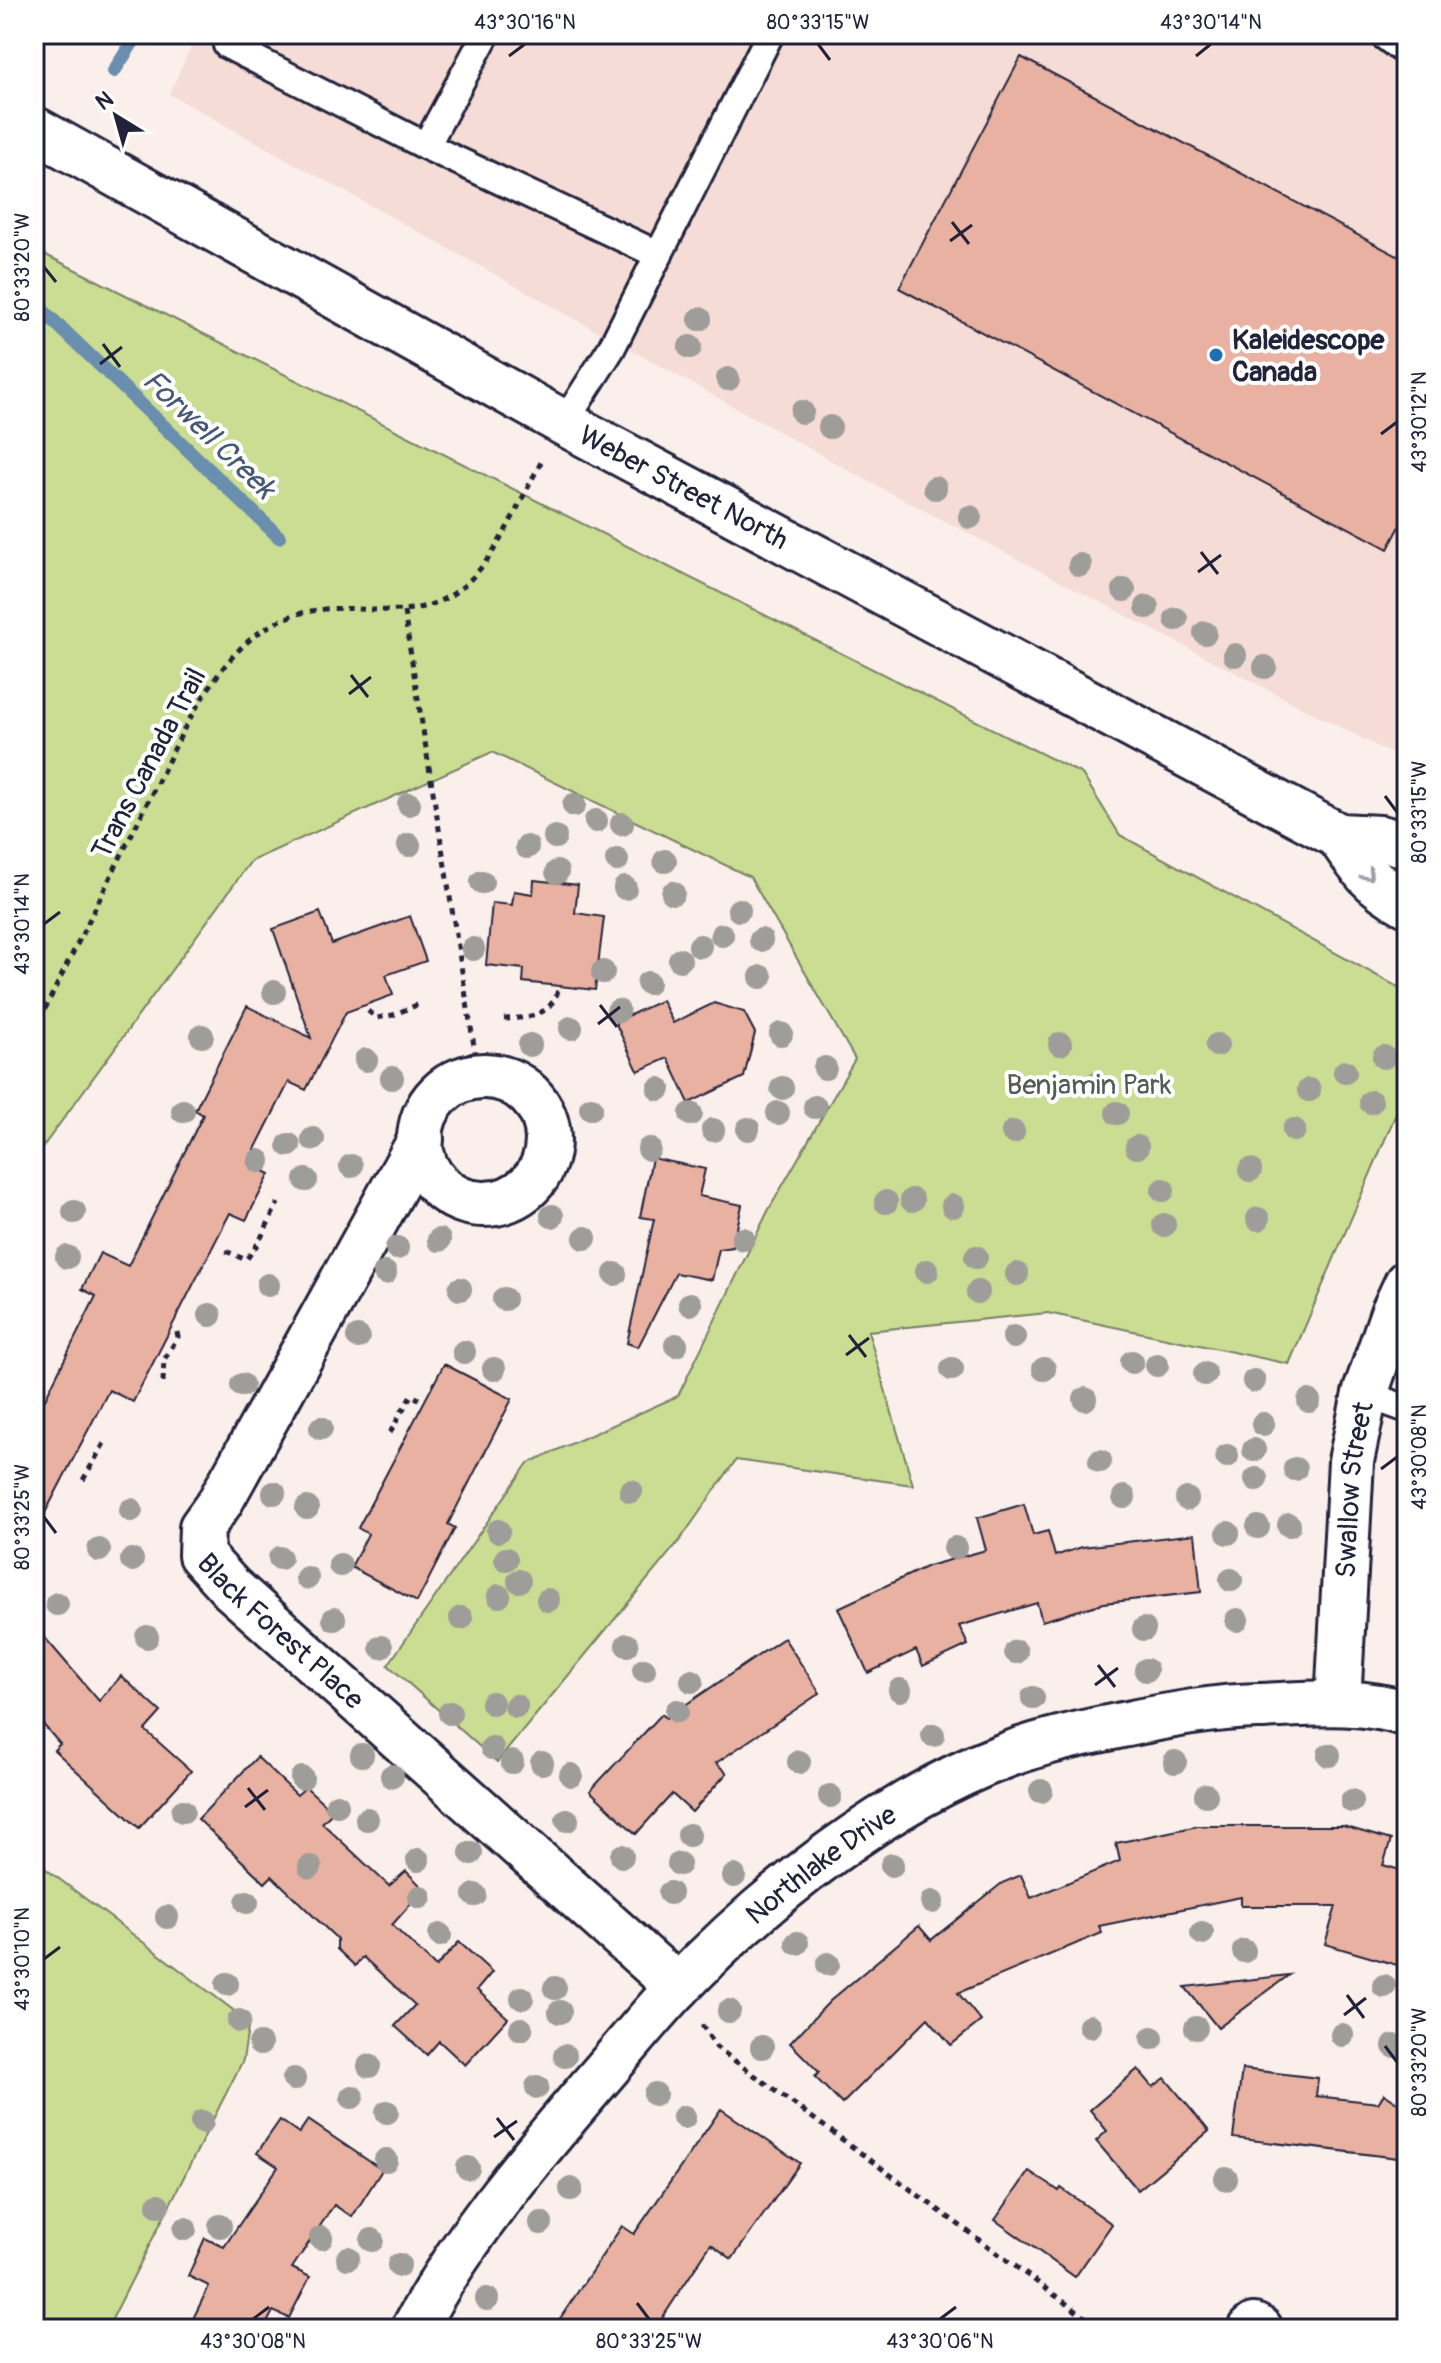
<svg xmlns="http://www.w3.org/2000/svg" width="1441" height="2363" font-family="Pangolin,sans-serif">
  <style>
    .built { fill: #f6dcd6 }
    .green { fill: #cadd92; stroke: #768066; stroke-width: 2 }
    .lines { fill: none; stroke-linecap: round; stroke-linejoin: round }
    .stream { stroke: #698eae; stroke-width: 14 }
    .building { fill: #e9b1a1; stroke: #22223b; stroke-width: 2 }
    .lane-casing { stroke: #22223b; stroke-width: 32 }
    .street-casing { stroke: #22223b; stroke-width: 50 }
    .secondary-casing { stroke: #22223b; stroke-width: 50 }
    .path { stroke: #22223b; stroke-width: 5; stroke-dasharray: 6 6; stroke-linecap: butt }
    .lane { stroke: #fff; stroke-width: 26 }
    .street { stroke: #fff; stroke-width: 44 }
    .secondary { stroke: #fff; stroke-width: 44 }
    .tree { fill: #9f9d99 }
    .oneway { stroke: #9c9ca7 }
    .ticks { fill: none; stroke: #22223b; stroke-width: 3 }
    .poi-dot { fill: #1f6fb2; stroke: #fff; stroke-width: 3 }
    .labels { text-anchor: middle; stroke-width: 8; stroke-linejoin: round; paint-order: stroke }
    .poi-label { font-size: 28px; font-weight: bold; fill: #22223b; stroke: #fff; text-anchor: start }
    .street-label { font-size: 28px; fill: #22223b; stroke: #fff }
    .park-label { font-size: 28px; fill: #545a55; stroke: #fff }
    .water-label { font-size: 30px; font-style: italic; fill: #465874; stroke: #fff }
    .neatline { fill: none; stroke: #22223b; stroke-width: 3 }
    .ticks-label { font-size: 20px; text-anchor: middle; fill: #22223b }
  </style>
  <rect width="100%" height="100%" fill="#fbefec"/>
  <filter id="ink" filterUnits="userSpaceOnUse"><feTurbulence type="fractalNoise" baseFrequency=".0125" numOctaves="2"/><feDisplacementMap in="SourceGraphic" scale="16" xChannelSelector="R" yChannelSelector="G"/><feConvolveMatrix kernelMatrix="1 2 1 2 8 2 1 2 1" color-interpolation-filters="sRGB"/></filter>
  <g filter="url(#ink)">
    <polygon class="built" points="197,34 1407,34 1407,762 866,480 169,94"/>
    <g class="green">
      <polygon points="34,249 1082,774 1120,835 1407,992 1407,1088 1289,1364 1048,1313 868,1331 913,1485 736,1460 680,1540 497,1762 388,1665 528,1463 678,1396 768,1211 855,1059 750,877 492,752 251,861 34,1159"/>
      <polygon points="34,1860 249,2022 243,2060 107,2329 34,2329"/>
    </g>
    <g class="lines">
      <g class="stream">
        <polyline points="114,71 138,34"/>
        <polyline points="34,302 279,537"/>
      </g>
    </g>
    <g class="building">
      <polygon points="1021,57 1407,261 1407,513 1388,549 899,288"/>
      <polygon points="534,880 578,885 575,913 604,917 595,990 523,982 524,969 486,965 492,903 512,905 514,891 533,894"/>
      <polygon points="320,912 332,944 410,916 426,961 386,975 393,995 346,1012 306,1090 289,1082 248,1163 270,1174 246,1220 230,1213 133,1402 109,1390 34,1534 34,1421 96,1296 82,1289 100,1253 128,1266 203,1115 195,1110 247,1006 311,1038 273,929"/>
      <polygon points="662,1000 673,1023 714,1003 744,1012 755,1033 744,1077 689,1103 668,1058 638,1071 615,1022"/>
      <polygon points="652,1158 705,1169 699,1196 742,1205 733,1247 719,1249 712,1280 676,1273 638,1347 627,1343 654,1219 640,1217"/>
      <polygon points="444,1364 512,1399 448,1524 455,1528 417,1602 351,1567 368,1534 358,1528"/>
      <polygon points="1024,1504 1033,1535 1048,1531 1055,1556 1082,1547 1195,1534 1201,1592 1104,1603 1042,1621 1037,1603 959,1626 968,1645 923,1666 916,1650 868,1673 838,1608 928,1566 986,1550 977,1518"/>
      <polygon points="34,1625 99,1701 121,1676 161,1712 145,1730 191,1771 139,1828 54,1750 60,1744 34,1714"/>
      <polygon points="784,1638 820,1693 716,1763 727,1773 692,1812 672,1794 636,1834 590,1791 662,1714 666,1718"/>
      <polygon points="257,1757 297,1795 306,1787 333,1812 322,1823 389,1886 406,1871 424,1889 392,1925 436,1967 459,1942 492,1972 477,1990 508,2018 465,2065 439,2041 427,2055 395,2026 415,2005 363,1957 355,1966 337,1949 337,1939 272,1876 265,1883 198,1819"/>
      <polygon points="1198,1826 1343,1826 1391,1840 1383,1865 1407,1872 1407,1968 1325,1944 1336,1906 1241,1906 1241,1897 1099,1926 1102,1933 958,1993 981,2021 951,2045 928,2018 842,2104 815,2077 819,2072 790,2043 830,2001 919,1926 931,1940 1002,1883 1021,1875 1031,1898 1120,1861 1116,1843"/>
      <polygon points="1289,1975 1218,2028 1185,1987"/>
      <polygon points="1138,2069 1153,2087 1165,2078 1209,2131 1138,2190 1096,2141 1107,2131 1090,2110"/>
      <polygon points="1242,2069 1318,2078 1316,2096 1378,2103 1384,2094 1407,2109 1407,2159 1233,2138"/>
      <polygon points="721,2109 800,2163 732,2259 711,2244 655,2329 553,2329 622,2226 634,2234"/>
      <polygon points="280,2120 299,2133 308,2120 382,2170 352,2217 334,2205 292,2268 310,2277 289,2318 273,2311 264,2329 188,2329 209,2286 188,2276 205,2238 224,2247 278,2167 257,2153"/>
      <polygon points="1029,2171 1059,2191 1061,2188 1112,2224 1075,2277 995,2220"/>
    </g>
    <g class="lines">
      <defs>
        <g id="lane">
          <polyline points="486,34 426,146 659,255"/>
          <polyline points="1382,34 1407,53"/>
          <polyline points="227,45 426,146"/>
          <polyline points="564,423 611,349 770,34"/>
          <polyline points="1365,1394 1407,1409"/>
        </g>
        <g id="street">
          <circle cx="484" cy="1140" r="64"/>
          <path id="s1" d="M421 1139 220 1502 202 1527 201 1555 231 1588 678 1987"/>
          <polyline points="1250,2329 1254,2326 1260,2329"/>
        </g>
        <g id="secondary">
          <path id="s2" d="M34 129 564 423 1339 836 1380 838 1407 845"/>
          <path d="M1339 836C1361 869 1371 884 1407 904"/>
          <path id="s3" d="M1338 1703 1351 1461 1365 1394 1393 1313 1407 1283"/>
          <path id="s4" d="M414 2329C461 2240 526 2163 591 2087 620 2054 647 2020 677 1988 766 1895 886 1800 1007 1755 1044 1741 1083 1733 1122 1725 1168 1716 1211 1707 1258 1706 1307 1704 1360 1698 1407 1714"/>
        </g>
      </defs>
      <use href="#lane" class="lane-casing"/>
      <use href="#street" class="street-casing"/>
      <use href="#secondary" class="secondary-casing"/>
      <g class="path">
        <polyline points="404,612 479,1077"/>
        <polyline points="368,1011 377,1018 393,1015 419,1004"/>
        <path d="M504 1019C528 1018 551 1016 558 990"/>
        <path d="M34 1031 185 727C227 654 264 602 358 609 394 611 425 614 457 591 497 562 518 502 543 459"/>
        <polyline points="226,1251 246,1260 259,1242 278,1203"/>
        <polyline points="163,1382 164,1360 178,1337 176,1328"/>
        <polyline points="390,1433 411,1395 419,1399"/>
        <polyline points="83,1480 106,1440"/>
        <polyline points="702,2025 716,2047 1101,2329"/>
      </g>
      <use href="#lane" class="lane"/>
      <use href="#street" class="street"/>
      <use href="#secondary" class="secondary"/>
    </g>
    <g class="tree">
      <circle cx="700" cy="319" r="12"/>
      <circle cx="690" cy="347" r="12"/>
      <circle cx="728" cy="379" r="12"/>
      <circle cx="802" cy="412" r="12"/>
      <circle cx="830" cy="427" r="12"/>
      <circle cx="935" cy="488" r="12"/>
      <circle cx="970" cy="517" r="12"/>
      <circle cx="1080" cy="565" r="12"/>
      <circle cx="1124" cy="590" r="12"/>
      <circle cx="1147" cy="607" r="12"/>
      <circle cx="1176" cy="619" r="12"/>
      <circle cx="1205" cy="633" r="12"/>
      <circle cx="1235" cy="655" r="12"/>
      <circle cx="1265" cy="667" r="12"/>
      <circle cx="409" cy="804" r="12"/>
      <circle cx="574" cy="805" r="12"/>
      <circle cx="596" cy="821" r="12"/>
      <circle cx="622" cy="824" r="12"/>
      <circle cx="555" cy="837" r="12"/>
      <circle cx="409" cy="845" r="12"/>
      <circle cx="527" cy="847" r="12"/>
      <circle cx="617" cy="860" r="12"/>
      <circle cx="665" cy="861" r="12"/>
      <circle cx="557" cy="872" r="12"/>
      <circle cx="482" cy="882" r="12"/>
      <circle cx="625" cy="888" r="12"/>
      <circle cx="673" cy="893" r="12"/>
      <circle cx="739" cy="910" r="12"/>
      <circle cx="722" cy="935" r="12"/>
      <circle cx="761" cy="940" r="12"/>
      <circle cx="700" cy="946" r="12"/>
      <circle cx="473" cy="949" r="12"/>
      <circle cx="680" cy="960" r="12"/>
      <circle cx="603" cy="972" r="12"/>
      <circle cx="761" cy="977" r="12"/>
      <circle cx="648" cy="983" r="12"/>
      <circle cx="274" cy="992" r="12"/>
      <circle cx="618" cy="1011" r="12"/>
      <circle cx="571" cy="1028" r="12"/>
      <circle cx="781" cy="1034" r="12"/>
      <circle cx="202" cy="1036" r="12"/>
      <circle cx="1060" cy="1044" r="12"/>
      <circle cx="530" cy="1045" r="12"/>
      <circle cx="1217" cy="1045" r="12"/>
      <circle cx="1384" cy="1057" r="12"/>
      <circle cx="366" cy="1060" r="12"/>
      <circle cx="825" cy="1068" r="12"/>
      <circle cx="1345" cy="1072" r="12"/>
      <circle cx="392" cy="1078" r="12"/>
      <circle cx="1095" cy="1084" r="12"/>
      <circle cx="782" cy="1088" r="12"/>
      <circle cx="659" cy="1089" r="12"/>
      <circle cx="1309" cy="1090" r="12"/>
      <circle cx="1371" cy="1102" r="12"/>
      <circle cx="815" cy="1107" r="12"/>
      <circle cx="591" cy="1108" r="12"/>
      <circle cx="183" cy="1111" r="12"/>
      <circle cx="778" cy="1113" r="12"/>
      <circle cx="1117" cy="1113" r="12"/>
      <circle cx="691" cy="1114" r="12"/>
      <circle cx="748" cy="1129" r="12"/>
      <circle cx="713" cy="1130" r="12"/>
      <circle cx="1294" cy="1130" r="12"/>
      <circle cx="1013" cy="1132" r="12"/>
      <circle cx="313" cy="1139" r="12"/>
      <circle cx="289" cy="1145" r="12"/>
      <circle cx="1137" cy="1147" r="12"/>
      <circle cx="649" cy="1149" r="12"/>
      <circle cx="259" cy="1161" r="12"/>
      <circle cx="351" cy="1166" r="12"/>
      <circle cx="1250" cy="1170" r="12"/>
      <circle cx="306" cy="1180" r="12"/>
      <circle cx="1163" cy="1190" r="12"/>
      <circle cx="912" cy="1200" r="12"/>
      <circle cx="886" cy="1202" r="12"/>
      <circle cx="953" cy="1206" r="12"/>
      <circle cx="74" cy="1212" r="12"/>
      <circle cx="552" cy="1216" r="12"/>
      <circle cx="1258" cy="1219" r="12"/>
      <circle cx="1164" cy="1225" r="12"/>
      <circle cx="585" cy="1238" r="12"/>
      <circle cx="743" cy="1239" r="12"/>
      <circle cx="439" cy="1240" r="12"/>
      <circle cx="397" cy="1248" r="12"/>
      <circle cx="67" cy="1257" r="12"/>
      <circle cx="976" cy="1257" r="12"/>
      <circle cx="927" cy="1271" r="12"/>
      <circle cx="385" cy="1273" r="12"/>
      <circle cx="615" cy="1274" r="12"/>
      <circle cx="1017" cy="1274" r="12"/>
      <circle cx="268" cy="1285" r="12"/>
      <circle cx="460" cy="1289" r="12"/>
      <circle cx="978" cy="1292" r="12"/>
      <circle cx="504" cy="1299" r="12"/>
      <circle cx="690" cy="1304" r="12"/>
      <circle cx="210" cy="1315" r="12"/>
      <circle cx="358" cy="1337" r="12"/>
      <circle cx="1014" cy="1337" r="12"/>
      <circle cx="676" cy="1345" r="12"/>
      <circle cx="464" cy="1352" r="12"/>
      <circle cx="1132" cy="1362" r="12"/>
      <circle cx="1157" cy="1365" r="12"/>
      <circle cx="494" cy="1369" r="12"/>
      <circle cx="952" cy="1369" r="12"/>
      <circle cx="1044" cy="1369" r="12"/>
      <circle cx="1205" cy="1374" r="12"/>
      <circle cx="1254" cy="1381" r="12"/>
      <circle cx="242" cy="1385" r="12"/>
      <circle cx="1085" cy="1399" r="12"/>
      <circle cx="1309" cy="1401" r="12"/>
      <circle cx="1263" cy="1424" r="12"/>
      <circle cx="321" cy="1428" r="12"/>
      <circle cx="1254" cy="1450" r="12"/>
      <circle cx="1227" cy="1456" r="12"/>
      <circle cx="1100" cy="1461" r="12"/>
      <circle cx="1295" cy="1469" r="12"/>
      <circle cx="1256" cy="1479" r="12"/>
      <circle cx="631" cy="1491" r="12"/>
      <circle cx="274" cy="1493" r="12"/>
      <circle cx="1124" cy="1497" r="12"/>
      <circle cx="1187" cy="1499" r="12"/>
      <circle cx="307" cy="1508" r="12"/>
      <circle cx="131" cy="1510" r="12"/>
      <circle cx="1289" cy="1525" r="12"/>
      <circle cx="1258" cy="1527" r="12"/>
      <circle cx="498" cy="1531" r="12"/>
      <circle cx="1228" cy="1533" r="12"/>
      <circle cx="955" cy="1548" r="12"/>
      <circle cx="99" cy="1550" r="12"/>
      <circle cx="280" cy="1558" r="12"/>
      <circle cx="506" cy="1559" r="12"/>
      <circle cx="132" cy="1560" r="12"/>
      <circle cx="340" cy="1565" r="12"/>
      <circle cx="307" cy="1578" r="12"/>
      <circle cx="1231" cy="1580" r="12"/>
      <circle cx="519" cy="1581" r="12"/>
      <circle cx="499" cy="1596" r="12"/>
      <circle cx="548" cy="1600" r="12"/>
      <circle cx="57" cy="1604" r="12"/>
      <circle cx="461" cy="1618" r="12"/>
      <circle cx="334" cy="1619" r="12"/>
      <circle cx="1237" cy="1620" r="12"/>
      <circle cx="1144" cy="1629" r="12"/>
      <circle cx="147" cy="1637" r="12"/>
      <circle cx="627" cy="1645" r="12"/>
      <circle cx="381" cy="1647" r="12"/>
      <circle cx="1016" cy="1652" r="12"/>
      <circle cx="644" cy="1670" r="12"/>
      <circle cx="1146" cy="1670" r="12"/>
      <circle cx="692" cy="1681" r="12"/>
      <circle cx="900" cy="1690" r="12"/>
      <circle cx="1033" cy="1698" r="12"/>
      <circle cx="492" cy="1703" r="12"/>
      <circle cx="516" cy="1706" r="12"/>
      <circle cx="677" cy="1711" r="12"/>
      <circle cx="450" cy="1713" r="12"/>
      <circle cx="933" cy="1735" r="12"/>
      <circle cx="492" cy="1748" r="12"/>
      <circle cx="362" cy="1755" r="12"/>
      <circle cx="1329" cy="1755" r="12"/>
      <circle cx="512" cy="1762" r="12"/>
      <circle cx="799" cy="1762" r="12"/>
      <circle cx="1175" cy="1762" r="12"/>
      <circle cx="542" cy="1763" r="12"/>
      <circle cx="571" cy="1775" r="12"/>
      <circle cx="392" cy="1776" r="12"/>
      <circle cx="302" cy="1778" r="12"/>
      <circle cx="1041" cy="1791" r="12"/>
      <circle cx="1206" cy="1795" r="12"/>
      <circle cx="830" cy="1796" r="12"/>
      <circle cx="1352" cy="1801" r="12"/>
      <circle cx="337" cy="1805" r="12"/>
      <circle cx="183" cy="1811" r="12"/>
      <circle cx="367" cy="1819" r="12"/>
      <circle cx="567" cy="1820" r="12"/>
      <circle cx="689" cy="1835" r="12"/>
      <circle cx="471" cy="1853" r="12"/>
      <circle cx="622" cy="1856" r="12"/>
      <circle cx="418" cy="1860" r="12"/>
      <circle cx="679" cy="1864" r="12"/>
      <circle cx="892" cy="1865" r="12"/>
      <circle cx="310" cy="1867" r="12"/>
      <circle cx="734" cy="1876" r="12"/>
      <circle cx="670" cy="1893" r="12"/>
      <circle cx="475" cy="1895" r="12"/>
      <circle cx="420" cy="1897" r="12"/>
      <circle cx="247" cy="1902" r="12"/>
      <circle cx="932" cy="1902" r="12"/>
      <circle cx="167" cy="1917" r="12"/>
      <circle cx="1202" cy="1933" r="12"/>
      <circle cx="440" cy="1935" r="12"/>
      <circle cx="797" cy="1943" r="12"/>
      <circle cx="1244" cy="1951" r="12"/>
      <circle cx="828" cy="1964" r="12"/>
      <circle cx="227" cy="1984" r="12"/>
      <circle cx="1384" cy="1986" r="12"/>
      <circle cx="555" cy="1988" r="12"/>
      <circle cx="522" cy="1998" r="12"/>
      <circle cx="729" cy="2011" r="12"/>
      <circle cx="560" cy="2012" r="12"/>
      <circle cx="239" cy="2021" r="12"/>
      <circle cx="1090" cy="2026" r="12"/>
      <circle cx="1196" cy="2028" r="12"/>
      <circle cx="521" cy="2029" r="12"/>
      <circle cx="1342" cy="2035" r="12"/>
      <circle cx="1152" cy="2038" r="12"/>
      <circle cx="260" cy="2044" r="12"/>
      <circle cx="1394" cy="2046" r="12"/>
      <circle cx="762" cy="2047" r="12"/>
      <circle cx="565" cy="2056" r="12"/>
      <circle cx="369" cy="2066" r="12"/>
      <circle cx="294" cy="2079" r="12"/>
      <circle cx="537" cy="2087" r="12"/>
      <circle cx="655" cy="2094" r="12"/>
      <circle cx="352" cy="2097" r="12"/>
      <circle cx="387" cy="2112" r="12"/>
      <circle cx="684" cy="2117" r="12"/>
      <circle cx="202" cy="2122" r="12"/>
      <circle cx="386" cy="2160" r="12"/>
      <circle cx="468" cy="2168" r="12"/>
      <circle cx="1226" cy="2179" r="12"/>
      <circle cx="571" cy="2189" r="12"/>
      <circle cx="158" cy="2205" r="12"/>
      <circle cx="541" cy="2223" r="12"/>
      <circle cx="220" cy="2226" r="12"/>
      <circle cx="185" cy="2229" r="12"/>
      <circle cx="321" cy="2238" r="12"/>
      <circle cx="372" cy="2240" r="12"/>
      <circle cx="348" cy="2258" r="12"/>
      <circle cx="399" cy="2265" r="12"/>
      <circle cx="487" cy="2299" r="12"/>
    </g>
    <defs><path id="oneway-chevron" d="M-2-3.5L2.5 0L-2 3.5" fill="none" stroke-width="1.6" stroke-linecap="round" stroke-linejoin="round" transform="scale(2)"/></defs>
    <use class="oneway" href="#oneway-chevron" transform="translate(1368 875) rotate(47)"/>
  </g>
  <path class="ticks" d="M818 44 830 60M509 56 525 44M1196 56 1211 44M952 222 969 244M950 241 972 225M44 267 56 282M103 344 120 367M100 364 122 347M1381 434 1397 422M1201 552 1218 574M1198 572 1221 555M351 675 368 697M349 694 371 677M1385 796 1397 812M44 924 60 912M600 1005 617 1027M598 1024 620 1007M849 1335 866 1357M846 1355 869 1338M1381 1469 1397 1457M44 1517 56 1533M1098 1665 1115 1687M1095 1685 1118 1668M248 1788 265 1810M245 1807 268 1790M44 1959 60 1947M1347 1995 1364 2018M1344 2015 1366 1998M1385 2046 1397 2062M497 2118 514 2140M494 2137 517 2121M637 2303 649 2319M253 2319 269 2307M940 2319 956 2307"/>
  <circle class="poi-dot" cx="1216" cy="355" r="8"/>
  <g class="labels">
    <g class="poi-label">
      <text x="1232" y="349">Kaleidescope<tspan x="1232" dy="32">Canada</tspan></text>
    </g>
    <g class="street-label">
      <text dy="10" stroke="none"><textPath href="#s2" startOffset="742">Weber Street North</textPath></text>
      <text transform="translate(148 763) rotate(-62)" y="10">Trans Canada Trail</text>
      <text dy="10" stroke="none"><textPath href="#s3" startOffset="214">Swallow Street</textPath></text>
      <text dy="10" stroke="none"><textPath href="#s1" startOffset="584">Black Forest Place</textPath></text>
      <text dy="10" stroke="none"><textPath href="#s4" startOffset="622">Northlake Drive</textPath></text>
    </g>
    <g class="park-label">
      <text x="1089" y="1094">Benjamin Park</text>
    </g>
    <g class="water-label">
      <text transform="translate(209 434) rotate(44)" y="10">Forwell Creek</text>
    </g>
  </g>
  <rect width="1441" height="2363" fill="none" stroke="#fff" stroke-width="88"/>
  <g transform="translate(116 116) rotate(323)" stroke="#ffffff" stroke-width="6" paint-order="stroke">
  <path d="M0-6L14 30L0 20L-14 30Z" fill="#22223b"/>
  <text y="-12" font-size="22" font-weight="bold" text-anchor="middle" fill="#22223b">N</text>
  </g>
  <rect x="44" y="44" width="1353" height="2275" class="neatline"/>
  <g class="ticks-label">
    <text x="525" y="29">43°30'16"N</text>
    <text x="818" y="29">80°33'15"W</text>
    <text x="1211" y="29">43°30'14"N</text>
    <text transform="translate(22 267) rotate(-90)" y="7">80°33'20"W</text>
    <text transform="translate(1419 422) rotate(-90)" y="7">43°30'12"N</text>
    <text transform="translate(1419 812) rotate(-90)" y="7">80°33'15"W</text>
    <text transform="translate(22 924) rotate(-90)" y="7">43°30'14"N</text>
    <text transform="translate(1419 1457) rotate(-90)" y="7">43°30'08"N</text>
    <text transform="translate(22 1517) rotate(-90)" y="7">80°33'25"W</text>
    <text transform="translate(22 1959) rotate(-90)" y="7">43°30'10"N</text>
    <text transform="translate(1419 2062) rotate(-90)" y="7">80°33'20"W</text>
    <text x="253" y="2348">43°30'08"N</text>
    <text x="649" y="2348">80°33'25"W</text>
    <text x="940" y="2348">43°30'06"N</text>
  </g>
</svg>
